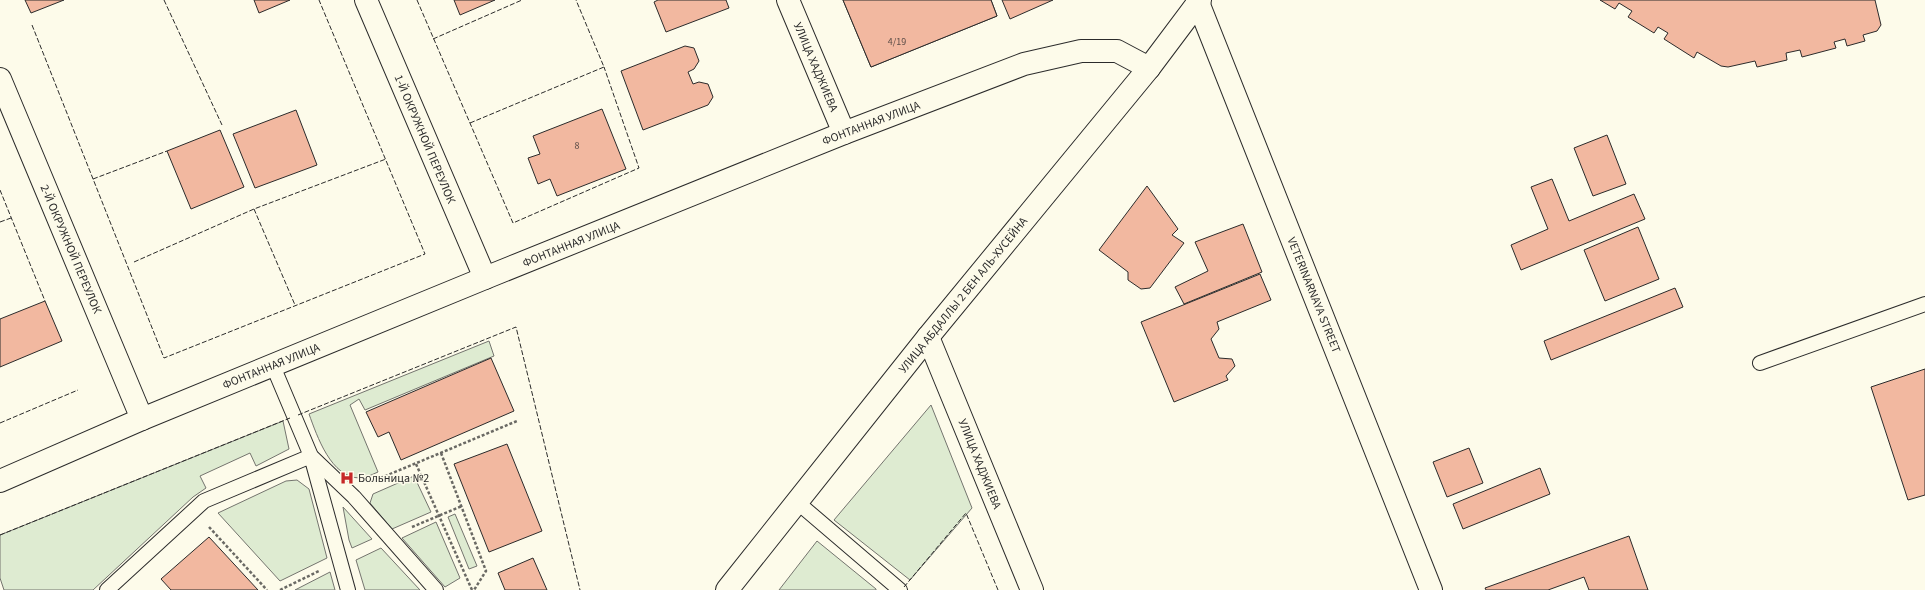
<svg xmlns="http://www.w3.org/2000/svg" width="1925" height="590" font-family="'Source Sans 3',sans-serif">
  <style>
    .green { fill: #deebd1; stroke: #74746e }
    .building { fill: #f2b8a0; stroke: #2b2b2b }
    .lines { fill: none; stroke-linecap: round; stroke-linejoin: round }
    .service-casing { stroke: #2b2b2b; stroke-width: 16 }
    .minor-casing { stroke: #2b2b2b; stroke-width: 24 }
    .tertiary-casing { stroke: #2b2b2b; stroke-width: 24 }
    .secondary-casing { stroke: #2b2b2b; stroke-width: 24 }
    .path { stroke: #6a6964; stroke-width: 2.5; stroke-dasharray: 3 2; stroke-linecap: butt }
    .service { stroke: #fdfbea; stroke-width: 14 }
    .minor { stroke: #fdfbea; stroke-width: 22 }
    .tertiary { stroke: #fdfbea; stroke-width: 22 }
    .secondary { stroke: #fdfbea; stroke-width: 22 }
    .fence { stroke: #2b2b2b; stroke-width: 1; stroke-dasharray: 5 2; stroke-linecap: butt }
    .labels { text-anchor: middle; stroke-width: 3; stroke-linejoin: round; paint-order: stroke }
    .number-label { font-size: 10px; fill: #5d4e48 }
    .street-label { font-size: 12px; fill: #2b2b2b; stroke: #fdfbea }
    .poi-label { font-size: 12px; fill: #2b2b2b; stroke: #fdfbea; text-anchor: start }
  </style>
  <rect width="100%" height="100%" fill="#fdfbea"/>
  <g class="green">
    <path d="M489 341 494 356 365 410 359 399 350 405 378 472C373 474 366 478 360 478 331 478 317 436 309 414Z"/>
    <polygon points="931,405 972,508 910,580 834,520"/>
    <polygon points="283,421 289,449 256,466 250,453 200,476 206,488 193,497 93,590 4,590 0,578 0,535"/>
    <polygon points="414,476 431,512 392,529 370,503 373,494"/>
    <polygon points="297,480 309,489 327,558 280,581 218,513 286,481"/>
    <polygon points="343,507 372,539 352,548 349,540"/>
    <polygon points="455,514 477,566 469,569 448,517"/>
    <polygon points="436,522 460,578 445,587 402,538"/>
    <polygon points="817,541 876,589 876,590 779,590"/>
    <polygon points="381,548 420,590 365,590 356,560"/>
    <polygon points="330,572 335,590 295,590"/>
  </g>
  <g class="building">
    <polygon points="25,0 64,0 31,13"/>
    <polygon points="254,0 290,0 259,13"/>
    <polygon points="454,0 495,0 460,15"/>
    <polygon points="658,0 726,0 729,8 666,32 654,2"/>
    <polygon points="843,0 991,0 997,16 871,67"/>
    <polygon points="843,0 991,0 997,16 871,67"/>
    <polygon points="1002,0 1053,0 1010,19"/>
    <polygon points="1600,0 1875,0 1881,25 1877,31 1863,35 1865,41 1847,46 1845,39 1834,42 1836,48 1802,57 1800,50 1786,53 1787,60 1757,67 1755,61 1728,67 1721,66 1697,52 1694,58 1664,39 1668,33 1658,27 1654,33 1628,17 1632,11 1619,3 1615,9"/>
    <polygon points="685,46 694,48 699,61 694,69 688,72 693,84 699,82 708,84 713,97 708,105 643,130 621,71"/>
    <polygon points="602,109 626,169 557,196 550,179 538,184 528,158 540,154 533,136"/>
    <polygon points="296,110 317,165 255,188 233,134"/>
    <polygon points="220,130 244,187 191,209 167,151"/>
    <polygon points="1607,135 1626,184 1593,196 1574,148"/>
    <polygon points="1552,179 1569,221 1634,194 1645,219 1521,270 1511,245 1548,229 1531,187"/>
    <polygon points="1147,186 1178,229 1172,235 1184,243 1150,288 1141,289 1128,280 1128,272 1099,250"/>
    <polygon points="1243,224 1262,272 1184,304 1175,287 1208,271 1195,242"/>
    <polygon points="1638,227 1659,279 1605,301 1584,250"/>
    <polygon points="1260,274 1271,300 1217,322 1219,329 1211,339 1219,358 1232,359 1235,366 1226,376 1228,380 1174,402 1141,322"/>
    <polygon points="1675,288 1683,307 1551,360 1544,341"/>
    <polygon points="45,301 62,341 0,367 0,319"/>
    <polygon points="491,358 514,411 401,460 389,432 378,437 366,412"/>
    <polygon points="1925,369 1925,495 1908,500 1871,387"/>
    <polygon points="507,444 542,531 489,552 454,464"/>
    <polygon points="1469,448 1483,483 1447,497 1433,462"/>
    <polygon points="1540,468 1550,494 1463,529 1453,504"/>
    <polygon points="1629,536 1648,590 1589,590 1584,577 1548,590 1486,590 1485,588"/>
    <polygon points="209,537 258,590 171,590 161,579"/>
    <polygon points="533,558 547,590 505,590 498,573"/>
  </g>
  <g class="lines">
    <defs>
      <g id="service">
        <polyline points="1760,363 1925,304"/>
        <polyline points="273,366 311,456 354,497 436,590"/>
        <polyline points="797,502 900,590"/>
        <polyline points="107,590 204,501 311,456 348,590"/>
      </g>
      <g id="minor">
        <polyline points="366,0 485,278"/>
        <polyline points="788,0 844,133"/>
        <polyline points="1197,0 1431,590"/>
        <polyline points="0,79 142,419"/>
        <polyline points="928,337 1032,590"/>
      </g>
      <polyline id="tertiary" points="0,481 142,419 485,278 844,133 1024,64 1081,51 1117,51 1149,68"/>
      <polyline id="secondary" points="727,590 928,337 1149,68 1200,0"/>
    </defs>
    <use href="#service" class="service-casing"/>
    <use href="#minor" class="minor-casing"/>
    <use href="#tertiary" class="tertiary-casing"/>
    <use href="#secondary" class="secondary-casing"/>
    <g class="path">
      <polyline points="441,453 486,571 474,590"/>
      <polyline points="416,464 472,590"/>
      <polyline points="371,482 517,421"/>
      <polyline points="209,527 267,590"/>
      <polyline points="412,527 462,506"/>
      <polyline points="280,590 319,571"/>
    </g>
    <use href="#service" class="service"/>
    <use href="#minor" class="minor"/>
    <use href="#tertiary" class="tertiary"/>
    <use href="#secondary" class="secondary"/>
    <g class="fence">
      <polyline points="164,0 222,125"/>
      <polyline points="417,0 513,223 639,168 604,67"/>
      <polyline points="32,25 164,358 425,254 319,0"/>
      <polyline points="433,39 522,0"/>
      <polyline points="470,123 604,67 576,0"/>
      <polyline points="93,179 167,151"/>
      <polyline points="0,190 45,301"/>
      <polyline points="254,209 295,305"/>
      <polyline points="0,222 11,218"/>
      <polyline points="134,262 254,209 386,159"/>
      <polyline points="298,415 516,327 580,590"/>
      <polyline points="0,423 78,390"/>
      <polyline points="0,535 290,418"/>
      <polyline points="904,587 966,513 998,590"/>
    </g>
  </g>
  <defs>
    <symbol id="hospital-bare" viewBox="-9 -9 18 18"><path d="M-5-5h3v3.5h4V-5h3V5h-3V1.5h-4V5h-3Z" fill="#c62828" stroke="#fdfbea" stroke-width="2.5" paint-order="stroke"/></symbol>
  </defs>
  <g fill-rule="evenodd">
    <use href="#hospital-bare" x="337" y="468" width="20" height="20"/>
  </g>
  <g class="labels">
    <g class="number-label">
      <text x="897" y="45">4/19</text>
      <text x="577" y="149">8</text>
    </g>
    <g class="street-label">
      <text transform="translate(816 67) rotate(67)" y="4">УЛИЦА ХАДЖИЕВА</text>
      <text transform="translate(871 123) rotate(-21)" y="4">ФОНТАННАЯ УЛИЦА</text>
      <text transform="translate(425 139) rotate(67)" y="4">1-Й ОКРУЖНОЙ ПЕРЕУЛОК</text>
      <text transform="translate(571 244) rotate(-22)" y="4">ФОНТАННАЯ УЛИЦА</text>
      <text transform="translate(71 249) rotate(67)" y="4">2-Й ОКРУЖНОЙ ПЕРЕУЛОК</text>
      <text transform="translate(963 295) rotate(-51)" y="4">УЛИЦА АБДАЛЛЫ 2 БЕН АЛЬ-ХУСЕЙНА</text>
      <text transform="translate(1314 295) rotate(68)" y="4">VETERINARNAYA STREET</text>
      <text transform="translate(271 366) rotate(-22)" y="4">ФОНТАННАЯ УЛИЦА</text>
      <text transform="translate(980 464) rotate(68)" y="4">УЛИЦА ХАДЖИЕВА</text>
    </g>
    <g class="poi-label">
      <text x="358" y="482">Больница №2</text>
    </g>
  </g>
</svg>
